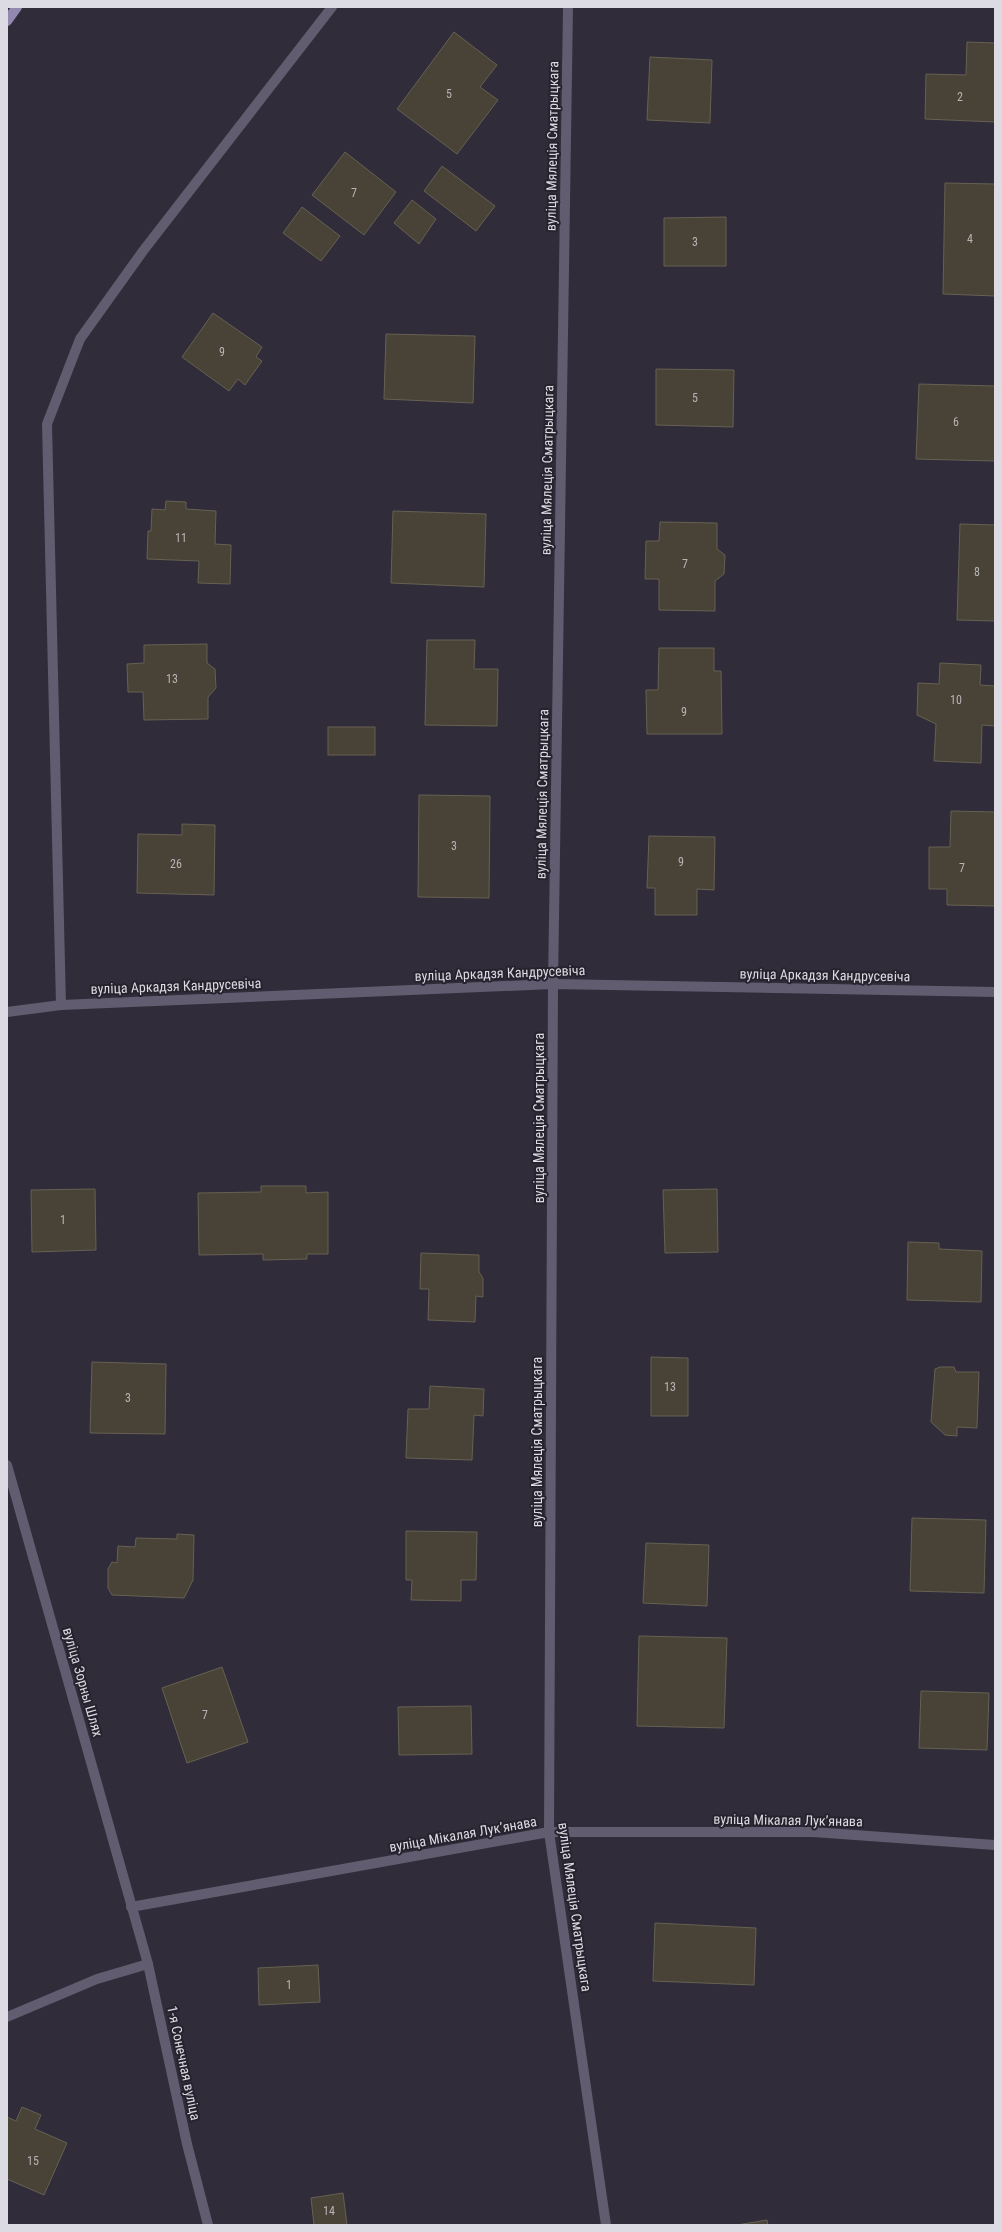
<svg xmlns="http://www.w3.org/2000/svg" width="1002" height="2232" font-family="'Roboto Condensed',sans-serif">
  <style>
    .building { fill: #484336; stroke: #666153 }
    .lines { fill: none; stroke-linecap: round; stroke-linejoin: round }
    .service { stroke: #615c6f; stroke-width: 10 }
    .minor { stroke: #615c6f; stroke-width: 10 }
    .primary { stroke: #9388af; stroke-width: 10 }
    .labels { text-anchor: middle; stroke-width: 4; stroke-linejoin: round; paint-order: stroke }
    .number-label { font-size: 12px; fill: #b7b4b7 }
    .street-label { font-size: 14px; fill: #dcdae2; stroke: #26232f }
  </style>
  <rect width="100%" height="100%" fill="#302c39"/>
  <g class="building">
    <polygon points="454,32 497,65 480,87 498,100 457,154 397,109"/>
    <polygon points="967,42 995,43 995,122 925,119 926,74 966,75"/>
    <polygon points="650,57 712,60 710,123 647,120"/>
    <polygon points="345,152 396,192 364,235 312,195"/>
    <polygon points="442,166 495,206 476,231 424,191"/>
    <polygon points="945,183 995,184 995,296 943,294"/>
    <polygon points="412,200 436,219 419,244 394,223"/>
    <polygon points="302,207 340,236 321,261 283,233"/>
    <polygon points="726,217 726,266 664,266 664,218"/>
    <polygon points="213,313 262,347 256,357 262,361 245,385 238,379 229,391 182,357"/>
    <polygon points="386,334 475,336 473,403 384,399"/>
    <polygon points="656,369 734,370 733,427 656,425"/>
    <polygon points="919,384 995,386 995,461 916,459"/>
    <polygon points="166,501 186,502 186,509 216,511 215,544 231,545 230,584 198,583 199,561 147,559 148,531 151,531 152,509 165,510"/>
    <polygon points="393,511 486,514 484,587 391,583"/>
    <polygon points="660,522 717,523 717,549 725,555 724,574 715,581 715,611 659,610 659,579 645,579 646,541 659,541"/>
    <polygon points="960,524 995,525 995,621 957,620"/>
    <polygon points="427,640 475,640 474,669 498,669 497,726 425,725"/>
    <polygon points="207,644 207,663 215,669 216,688 208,697 208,719 144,720 143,692 128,692 127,664 144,663 144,645"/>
    <polygon points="659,648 714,648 714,671 721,671 722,734 647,734 646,690 658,690"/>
    <polygon points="940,663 981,665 980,685 995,686 995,726 982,725 981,763 934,761 936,724 917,715 918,683 939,684"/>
    <rect x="328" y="727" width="47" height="28"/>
    <polygon points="419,795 490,796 489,898 418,897"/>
    <polygon points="951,811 995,812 995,906 947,905 947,889 929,889 929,847 950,847"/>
    <polygon points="182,824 215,825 214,895 137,893 138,834 182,835"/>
    <polygon points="649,836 715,837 714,890 697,889 697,915 655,915 655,888 647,888"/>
    <polygon points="261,1186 306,1186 306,1193 328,1192 328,1254 307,1254 307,1259 263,1260 263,1254 199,1255 198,1193 261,1192"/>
    <polygon points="95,1189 96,1250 32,1252 31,1190"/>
    <polygon points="717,1189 718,1252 665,1253 663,1190"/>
    <polygon points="908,1242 939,1243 939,1249 982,1251 981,1302 907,1300"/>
    <polygon points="421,1253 479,1255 479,1272 483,1278 483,1297 476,1296 475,1322 428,1320 429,1289 420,1289"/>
    <polygon points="651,1357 688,1358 688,1416 651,1416"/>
    <polygon points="92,1362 166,1364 165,1434 90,1433"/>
    <polygon points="940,1367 954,1367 956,1372 979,1372 977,1428 957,1427 957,1436 945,1435 931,1422 935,1369"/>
    <polygon points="430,1386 484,1389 483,1416 474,1415 472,1460 406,1458 408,1409 429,1409"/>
    <polygon points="912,1518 986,1520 984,1593 910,1591"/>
    <polygon points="406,1531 477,1532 476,1580 461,1580 461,1601 411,1600 412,1580 406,1580"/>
    <polygon points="177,1534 194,1535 193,1580 184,1598 112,1595 108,1588 108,1569 112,1562 117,1563 118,1546 135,1547 136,1538 177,1539"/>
    <polygon points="646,1543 709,1545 707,1606 643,1603"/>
    <polygon points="639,1636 727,1638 724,1728 637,1726"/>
    <polygon points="222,1667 248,1742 187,1763 162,1688"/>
    <polygon points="921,1691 989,1693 987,1750 919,1748"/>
    <polygon points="471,1706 472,1754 399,1755 398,1707"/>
    <polygon points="655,1923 756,1928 754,1985 653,1981"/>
    <polygon points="318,1965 320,2002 259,2005 258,1968"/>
    <polygon points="22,2107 41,2115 35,2129 67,2143 44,2195 7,2179 7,2117 16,2121"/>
    <polygon points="343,2193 347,2225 314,2225 311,2198"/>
    <polygon points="767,2220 768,2225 737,2225"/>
  </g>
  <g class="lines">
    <polyline class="service" points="61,1005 47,424 80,339 143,251 332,7"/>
    <g class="minor">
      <polyline points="568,7 553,984 549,1832 606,2225"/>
      <polyline points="7,1012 61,1005 553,984 995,992"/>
      <polyline points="7,1465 148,1964 187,2144 208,2225"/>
      <polyline points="131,1907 549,1832 813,1832 995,1845"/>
      <polyline points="7,2017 97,1979 148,1964"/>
    </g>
    <polyline class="primary" points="7,21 17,7"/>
  </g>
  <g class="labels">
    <g class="number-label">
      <text x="449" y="98">5</text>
      <text x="960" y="101">2</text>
      <text x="354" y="197">7</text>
      <text x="970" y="243">4</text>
      <text x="695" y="246">3</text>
      <text x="222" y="356">9</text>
      <text x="695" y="402">5</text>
      <text x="956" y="426">6</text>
      <text x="181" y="542">11</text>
      <text x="685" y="568">7</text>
      <text x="977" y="576">8</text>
      <text x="172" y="683">13</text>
      <text x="956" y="704">10</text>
      <text x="684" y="716">9</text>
      <text x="454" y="850">3</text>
      <text x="681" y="866">9</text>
      <text x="176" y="868">26</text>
      <text x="962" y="872">7</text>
      <text x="63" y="1224">1</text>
      <text x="670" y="1391">13</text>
      <text x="128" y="1402">3</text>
      <text x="205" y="1719">7</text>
      <text x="289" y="1989">1</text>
      <text x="33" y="2165">15</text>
      <text x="329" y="2215">14</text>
    </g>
    <g class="street-label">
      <text transform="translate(552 146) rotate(-89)" y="5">вуліца Мялеція Сматрыцкага</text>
      <text transform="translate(547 470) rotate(-89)" y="5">вуліца Мялеція Сматрыцкага</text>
      <text transform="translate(542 794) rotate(-89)" y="5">вуліца Мялеція Сматрыцкага</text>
      <text transform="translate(500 973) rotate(-2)" y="5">вуліца Аркадзя Кандрусевіча</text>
      <text transform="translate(825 975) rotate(1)" y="5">вуліца Аркадзя Кандрусевіча</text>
      <text transform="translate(176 986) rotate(-2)" y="5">вуліца Аркадзя Кандрусевіча</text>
      <text transform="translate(539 1118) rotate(-90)" y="5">вуліца Мялеція Сматрыцкага</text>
      <text transform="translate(537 1442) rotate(-90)" y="5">вуліца Мялеція Сматрыцкага</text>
      <text transform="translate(83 1682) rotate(74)" y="5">вуліца Зорны Шлях</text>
      <text transform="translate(788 1820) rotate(1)" y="5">вуліца Мікалая Лукʼянава</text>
      <text transform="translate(463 1834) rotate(-10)" y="5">вуліца Мікалая Лукʼянава</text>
      <text transform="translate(575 1907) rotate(82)" y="5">вуліца Мялеція Сматрыцкага</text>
      <text transform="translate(184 2063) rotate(78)" y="5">1-я Сонечная вуліца</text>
    </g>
  </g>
  <rect width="1002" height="2232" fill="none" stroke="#dcdae2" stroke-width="16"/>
</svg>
